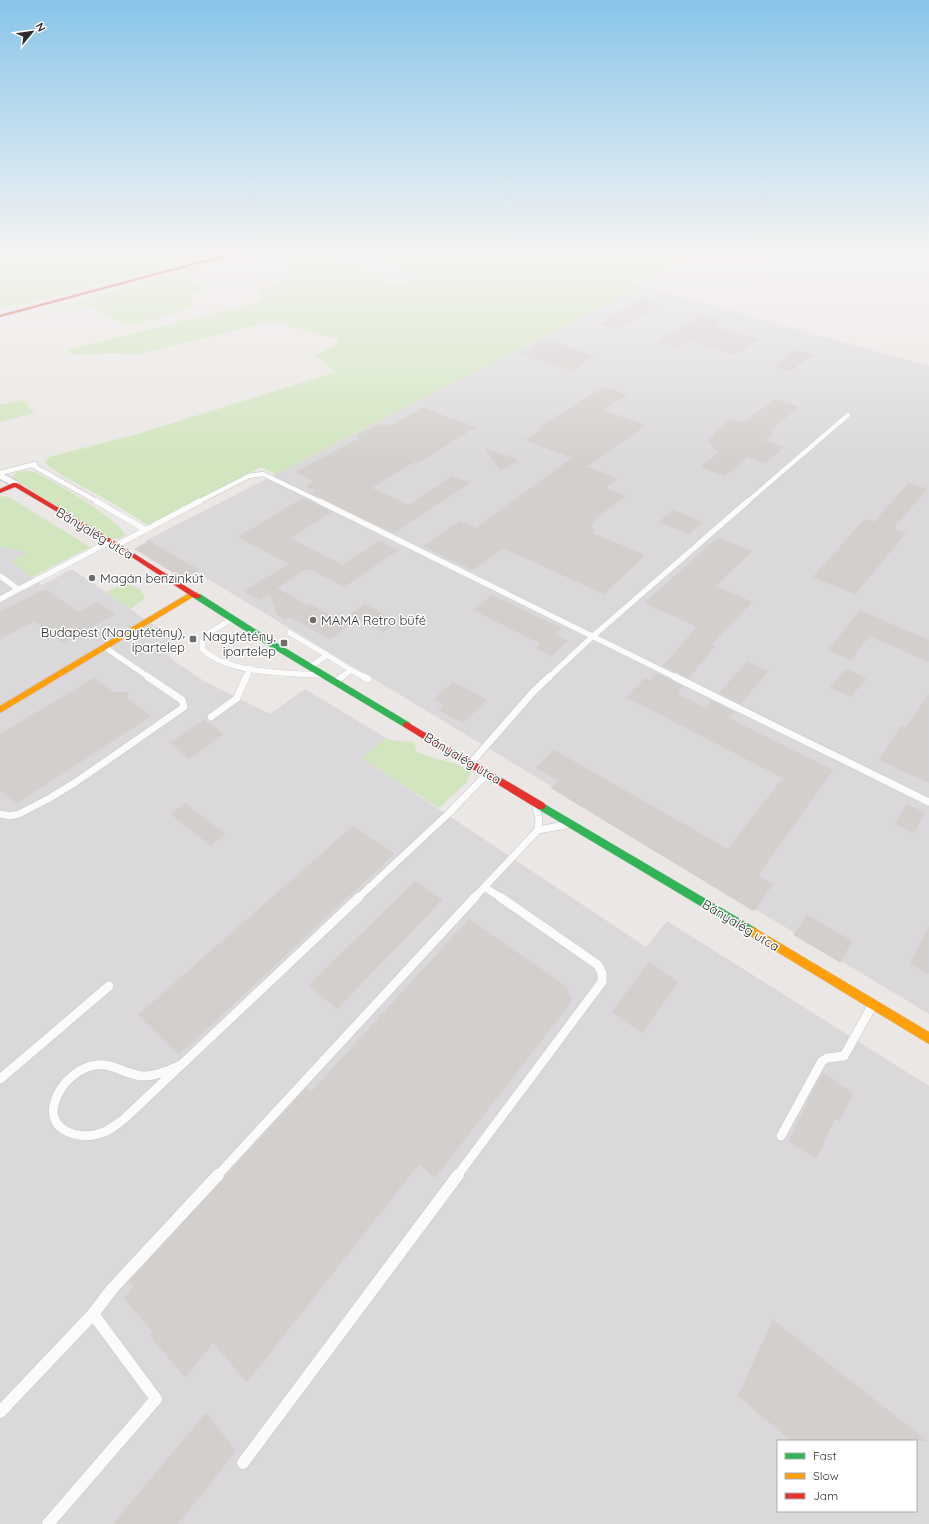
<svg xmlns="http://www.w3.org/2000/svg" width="929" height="1524" font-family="Quicksand,sans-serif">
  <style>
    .industrial { fill: #dad8db; fill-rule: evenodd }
    .green { fill: #d1e5be }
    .pitch { fill: #dce9bb }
    .building { fill: #d2cfcd; stroke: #d5d3d0 }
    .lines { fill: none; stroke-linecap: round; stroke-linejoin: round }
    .lane-far4-casing { stroke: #c6c6c6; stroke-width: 5.5 }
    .lane-far3-casing { stroke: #c6c6c6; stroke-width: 6 }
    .lane-far2-casing { stroke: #c6c6c6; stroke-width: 8 }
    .lane-far1-casing { stroke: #c6c6c6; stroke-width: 10 }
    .lane-casing { stroke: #c6c6c6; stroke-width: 13 }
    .street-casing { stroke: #c6c6c6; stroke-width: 2 }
    .fast-casing { stroke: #c6c6c6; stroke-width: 1 }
    .slow-casing { stroke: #c6c6c6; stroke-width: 1 }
    .jam-casing { stroke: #c6c6c6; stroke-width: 1 }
    .lane-far4 { stroke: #fcfbfb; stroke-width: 4.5 }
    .lane-far3 { stroke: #fcfbfb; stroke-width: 5.5 }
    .lane-far2 { stroke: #fcfbfb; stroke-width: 7 }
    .lane-far1 { stroke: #fcfbfb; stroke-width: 9 }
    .lane { stroke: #fcfbfb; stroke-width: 12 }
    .street { fill: #fcfbfb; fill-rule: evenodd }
    .fast { fill: #30b455; fill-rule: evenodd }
    .slow { fill: #ff9f0a; fill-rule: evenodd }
    .jam { fill: #e5322d; fill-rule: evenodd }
    .poi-dot { fill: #6f6e6d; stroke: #fff; stroke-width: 1.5 }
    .labels { text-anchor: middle; stroke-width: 3; stroke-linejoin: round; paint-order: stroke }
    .street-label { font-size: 13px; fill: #2d2d2d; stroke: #fff }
    .poi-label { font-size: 13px; fill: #2d2d2d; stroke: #fff; text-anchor: start }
  </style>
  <rect width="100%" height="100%" fill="#eae7e4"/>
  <g class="industrial">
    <polygon points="643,286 929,366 929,1014 145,541"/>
    <path d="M0 547 20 550 27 553 11 561 42 585 72 569 155 626 177 634 169 645 168 652 170 658 204 681 270 714 305 689 386 738 362 758 646 947 667 921 929 1086V1524H0ZM778 1441H916V1511H778Z"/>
  </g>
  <g class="green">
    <polygon points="0,251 228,251 123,278 119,281 104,283 54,295 53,298 36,301 0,310"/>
    <polygon points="283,251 345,251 321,259 393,285 417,280 426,274 362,251 701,251 627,283 643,286 276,474 261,467 148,525 116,505 60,474 46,464 45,461 49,457 134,435 336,372 315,355 336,345 339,341 337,339 272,321 138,354 107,353 73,355 66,350 260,302 263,296 256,291 302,276 302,273 289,263 298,258"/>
    <polygon points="199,268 186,273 193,281 208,288 193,293 190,296 193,301 191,306 164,317 129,326 79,303 27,315"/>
    <polygon points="23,400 34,413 0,422 0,405"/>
    <path d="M23 471C26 471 30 471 33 472 48 477 121 521 125 535L120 538 108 540 12 478 16 473Z"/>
    <polygon points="7,496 90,547 32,577 11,561 26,553 20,550 0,547 0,497"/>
    <polygon points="126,583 140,589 145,598 131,609 106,592"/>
    <polygon points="386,738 396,741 414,742 417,752 433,758 457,764 471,773 466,783 439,808 362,758"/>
  </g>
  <polygon class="pitch" points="0,251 24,251 29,255 0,262"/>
  <g class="building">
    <polygon points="644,299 662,304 619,330 600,324 632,304 635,304"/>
    <polygon points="701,315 721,321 713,326 758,339 734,355 689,341 679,348 658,342"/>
    <polygon points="546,340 595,356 571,371 519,354"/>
    <polygon points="796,350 813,355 790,371 774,366"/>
    <polygon points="605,387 627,395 602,410 646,425 587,467 617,479 605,488 625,496 593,521 595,523 590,527 596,530 592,533 645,555 604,594 503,548 473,570 423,546 460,521 476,528 572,458 525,440 541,430 538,429 566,410"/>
    <polygon points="774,399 799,407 769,431 774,433 765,441 784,447 766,463 747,457 725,476 701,467 718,453 708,441 716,434 713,433 731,419 743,423"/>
    <polygon points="423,408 476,427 437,451 417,463 414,462 371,488 409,505 452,476 470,483 394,533 311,493 315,490 305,486 314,481 296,472 360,438 356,436 376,426 384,424 390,426"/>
    <polygon points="485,448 518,460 501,471"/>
    <polygon points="909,483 927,489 893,529 906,533 855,594 813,577 865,519 874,522"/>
    <polygon points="303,498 332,512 290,538 343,565 379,541 398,550 344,587 310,569 308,570 306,569 277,588 308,606 310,604 349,625 330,639 291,618 284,619 277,614 270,594 260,600 244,591 289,564 238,537"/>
    <polygon points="673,510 702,522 689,534 659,522"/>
    <polygon points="718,537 752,551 716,586 752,602 711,645 715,646 689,678 663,666 697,627 645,603"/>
    <polygon points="149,541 199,570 184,579 135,549"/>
    <polygon points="45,589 78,612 98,602 115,614 63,643 35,621 0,639 0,612"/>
    <polygon points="492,595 561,628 554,634 568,641 552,656 536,648 541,644 473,610"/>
    <polygon points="365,604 397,622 383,632 351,614"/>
    <polygon points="860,611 929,640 929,662 869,636 851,660 828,650"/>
    <polygon points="747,662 768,671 741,704 719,693"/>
    <polygon points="846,669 866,678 851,697 830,687"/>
    <polygon points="657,673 683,686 677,694 706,708 712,701 734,712 728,718 833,770 758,875 773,884 754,911 551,788 558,781 536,767 554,750 728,849 783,778 626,697 645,678 650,681"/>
    <polygon points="94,678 113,692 128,692 127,698 151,716 16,804 0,790 0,734"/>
    <polygon points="453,682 487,700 463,723 438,710 444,704 434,699"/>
    <polygon points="929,694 929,783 879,760 901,726 906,728"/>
    <polygon points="204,720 224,734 189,759 170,743"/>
    <polygon points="185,803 225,834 211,846 171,814"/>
    <polygon points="907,804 925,813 914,833 895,824"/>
    <polygon points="353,826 394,854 179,1055 138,1015"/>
    <polygon points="415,881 442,900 337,1009 309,985"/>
    <polygon points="807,915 852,941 840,962 794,935"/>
    <polygon points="469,919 567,987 571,1001 569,1005 435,1178 419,1164 247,1382 213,1343 185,1377 150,1336 153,1332 124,1298 134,1287 129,1281 306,1088 311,1092"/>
    <polygon points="929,926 929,974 910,964"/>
    <polygon points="649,962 678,982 642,1033 612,1012"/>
    <polygon points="823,1072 853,1093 839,1121 835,1118 816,1159 789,1141 809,1100 808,1099"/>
    <polygon points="773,1320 927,1441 791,1441 738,1396"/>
    <polygon points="206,1413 236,1451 178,1524 113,1524"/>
  </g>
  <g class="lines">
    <defs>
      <g id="lane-far4">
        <polyline points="32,465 98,502"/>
        <polyline points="0,473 35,464"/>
        <polyline points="198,502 249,476 263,474 321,502"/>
        <polyline points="747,502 848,415"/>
      </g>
      <g id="lane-far3">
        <polyline points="96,501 146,530"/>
        <polyline points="319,501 677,678"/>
        <polyline points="117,545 200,501"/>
        <polyline points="0,576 18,589"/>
        <polyline points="0,599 111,541"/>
        <path d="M232 619 209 633 203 639 202 649C229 674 284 673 319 675"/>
        <polyline points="290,633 327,655"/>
        <polyline points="106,648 150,678"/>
        <polyline points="310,667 327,655 351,670 340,678"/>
        <polyline points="351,670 366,678"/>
        <polyline points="246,678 250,668"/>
        <polyline points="548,678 592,637 748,501"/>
      </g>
      <g id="lane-far2">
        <polyline points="364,677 368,679"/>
        <polyline points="675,677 929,802"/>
        <polyline points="335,682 342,677"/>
        <polyline points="211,717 237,698 246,677"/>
        <polyline points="471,763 534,691 549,677"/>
        <polyline points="536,807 539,819 538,830"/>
        <polyline points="0,814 10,816 19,814 48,799 76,782 184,707 182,700 148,677"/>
        <polyline points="486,888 501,898"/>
        <polyline points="358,898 448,814 488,773"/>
        <polyline points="474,898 538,830 566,825"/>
      </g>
      <g id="lane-far1">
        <path d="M181 1065C169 1070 156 1076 143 1076 129 1075 118 1067 105 1065 82 1062 59 1083 54 1105 48 1130 78 1140 98 1134 108 1132 116 1125 124 1119L359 897"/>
        <polyline points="0,1079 109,986"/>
        <polyline points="781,1136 822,1061 827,1058 844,1056 871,1008"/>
        <polyline points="217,1176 475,897"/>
        <polyline points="457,1176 602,982 602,973 598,965 500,897"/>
      </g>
      <g id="lane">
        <polyline points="0,1412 93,1314 112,1289 218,1175"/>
        <polyline points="243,1463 458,1175"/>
        <polyline points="48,1524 156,1399 93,1314"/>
      </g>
      <polygon id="street" points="0,472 18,482 20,484 15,487 0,479"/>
      <g id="fast">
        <polygon points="194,594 200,594 275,642 410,723 411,725 410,727 404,727 269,646 194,598"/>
        <polygon points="541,802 757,929 758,932 757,935 753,937 749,935 538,809 536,806 538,803"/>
      </g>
      <g id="slow">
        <polygon points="191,592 197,592 198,594 0,713 0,706"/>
        <polygon points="753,927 929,1032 929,1044 749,935 748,932 749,929"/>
      </g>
      <g id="jam">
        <polygon points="238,251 246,251 0,317 0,315"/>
        <polygon points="13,483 17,483 119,544 201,596 200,598 194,598 115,546 15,487 0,493 0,489"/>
        <polygon points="407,722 544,803 546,806 544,809 538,809 404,727 403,725 404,723"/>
      </g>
    </defs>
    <use href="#lane-far4" class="lane-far4-casing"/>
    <use href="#lane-far3" class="lane-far3-casing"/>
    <use href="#lane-far2" class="lane-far2-casing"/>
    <use href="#lane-far1" class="lane-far1-casing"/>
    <use href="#lane" class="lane-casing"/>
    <use href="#street" class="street-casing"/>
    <use href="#fast" class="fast-casing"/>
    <use href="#slow" class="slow-casing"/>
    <use href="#jam" class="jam-casing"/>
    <use href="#lane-far4" class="lane-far4"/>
    <use href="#lane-far3" class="lane-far3"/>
    <use href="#lane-far2" class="lane-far2"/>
    <use href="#lane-far1" class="lane-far1"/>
    <use href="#lane" class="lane"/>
    <use href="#street" class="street"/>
    <use href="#fast" class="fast"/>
    <use href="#slow" class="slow"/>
    <use href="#jam" class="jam"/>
  </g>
  <linearGradient id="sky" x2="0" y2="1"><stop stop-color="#88c5e9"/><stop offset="0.54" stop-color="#f6f4f3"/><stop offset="1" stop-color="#f6f4f3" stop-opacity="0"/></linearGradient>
  <rect width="929" height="465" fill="url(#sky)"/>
  <g class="poi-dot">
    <circle cx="92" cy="578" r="4"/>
    <circle cx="313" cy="620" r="4"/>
    <rect x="189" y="635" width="8" height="8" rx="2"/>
    <rect x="280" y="639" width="8" height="8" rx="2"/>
  </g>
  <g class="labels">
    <g class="street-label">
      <text transform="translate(95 533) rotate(31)" y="5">Bányalég utca</text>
      <text transform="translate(463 758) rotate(31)" y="5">Bányalég utca</text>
      <text transform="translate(741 925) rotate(31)" y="5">Bányalég utca</text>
    </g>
    <g class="poi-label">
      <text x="100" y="583">Magán benzinkút</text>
      <text x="321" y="625">MAMA Retro büfé</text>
      <text x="185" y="637" text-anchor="end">Budapest (Nagytétény),<tspan x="185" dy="15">ipartelep</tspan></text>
      <text x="276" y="641" text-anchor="end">Nagytétény,<tspan x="276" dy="15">ipartelep</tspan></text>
    </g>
  </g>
  <rect x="777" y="1440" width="140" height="72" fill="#ffffff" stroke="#ababab"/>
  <rect x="785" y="1453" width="20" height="6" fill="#30b455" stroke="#ababab"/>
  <text x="813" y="1460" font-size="12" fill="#2d2d2d">Fast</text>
  <rect x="785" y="1473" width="20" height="6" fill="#ff9f0a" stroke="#ababab"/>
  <text x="813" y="1480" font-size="12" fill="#2d2d2d">Slow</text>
  <rect x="785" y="1493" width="20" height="6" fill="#e5322d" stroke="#ababab"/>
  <text x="813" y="1500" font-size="12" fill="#2d2d2d">Jam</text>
  <g transform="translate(32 32) rotate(61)" stroke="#ffffff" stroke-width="3" paint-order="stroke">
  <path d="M0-3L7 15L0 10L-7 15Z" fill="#2d2d2d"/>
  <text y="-6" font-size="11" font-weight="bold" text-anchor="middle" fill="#2d2d2d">N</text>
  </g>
</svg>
